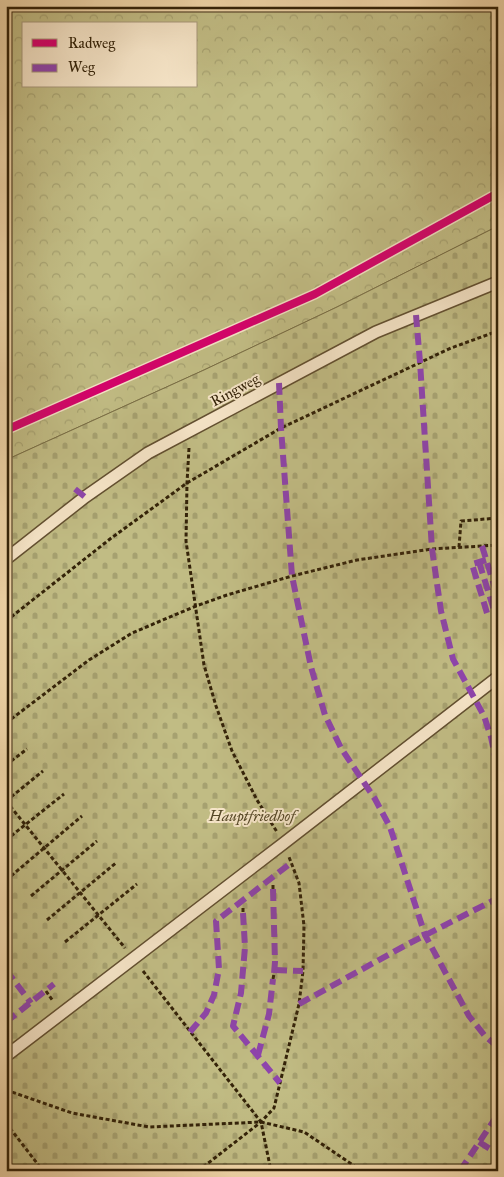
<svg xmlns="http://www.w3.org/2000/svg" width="504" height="1177" font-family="'IM FELL Great Primer',serif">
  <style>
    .forest { fill: url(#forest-crowns); stroke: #7a6f46; fill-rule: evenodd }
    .cemetery { fill: url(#cemetery-stones); stroke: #7a6f46 }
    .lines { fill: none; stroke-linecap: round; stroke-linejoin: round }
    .service-casing { stroke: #624f30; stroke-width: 14 }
    .path { stroke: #332208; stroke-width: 3; stroke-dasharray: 4 2.5; stroke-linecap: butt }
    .service { stroke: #f6e5c8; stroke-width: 11 }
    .quiet { stroke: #8e44ad; stroke-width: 6; stroke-dasharray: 12 6; stroke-linecap: butt }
    .cycleway-casing { stroke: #f6e5c8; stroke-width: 11 }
    .cycleway { stroke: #d6006c; stroke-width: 8 }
    .labels { text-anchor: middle; stroke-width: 4; stroke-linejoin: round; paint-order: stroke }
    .street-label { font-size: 15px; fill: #332208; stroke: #f6e5c8 }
    .park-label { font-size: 15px; font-style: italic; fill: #564827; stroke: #f6e5c8 }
  </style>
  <defs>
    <pattern id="forest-crowns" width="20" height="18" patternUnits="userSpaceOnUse" patternTransform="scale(1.25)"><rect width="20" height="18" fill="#c1bc84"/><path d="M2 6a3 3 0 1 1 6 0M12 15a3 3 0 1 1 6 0" fill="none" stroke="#a6a170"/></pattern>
    <pattern id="cemetery-stones" width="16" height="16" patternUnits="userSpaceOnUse" patternTransform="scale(1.25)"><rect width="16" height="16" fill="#c1bc84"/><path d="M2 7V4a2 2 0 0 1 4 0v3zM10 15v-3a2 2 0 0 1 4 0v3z" fill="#a6a170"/></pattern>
  </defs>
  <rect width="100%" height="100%" fill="#f1d7aa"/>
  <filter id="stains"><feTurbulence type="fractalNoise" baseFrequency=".004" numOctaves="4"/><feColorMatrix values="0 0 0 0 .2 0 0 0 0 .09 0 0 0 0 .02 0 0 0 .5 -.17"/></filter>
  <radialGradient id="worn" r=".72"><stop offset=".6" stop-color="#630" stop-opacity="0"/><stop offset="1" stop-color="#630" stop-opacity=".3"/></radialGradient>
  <path class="forest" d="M6 6H498V226L337 307 204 370 6 460ZM24 24H196V86H24Z"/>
  <polygon class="cemetery" points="498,226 498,1171 6,1171 6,460 204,370 337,307"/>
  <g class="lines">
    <defs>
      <g id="service">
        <polyline points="6,559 85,497 148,453 376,332 498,282"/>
        <polyline points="6,1056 284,843 498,677"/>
      </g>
    </defs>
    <use href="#service" class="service-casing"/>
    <g class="path">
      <polyline points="189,448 187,483 186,541 204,665 216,706 232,751 257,800 277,832"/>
      <polyline points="459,547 461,521 498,518"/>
      <polyline points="6,621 110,539 187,483 281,428 451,348 498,331"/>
      <polyline points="6,723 89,660 132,633 196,606 227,595 292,576 357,560 432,549 498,545"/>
      <polyline points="6,765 27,749"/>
      <polyline points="6,801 125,948"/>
      <polyline points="6,801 43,771"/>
      <polyline points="6,840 64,794"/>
      <polyline points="11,876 82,816"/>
      <polyline points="273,889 273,885"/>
      <polyline points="31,896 97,841"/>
      <polyline points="243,908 243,913"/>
      <polyline points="47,920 117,862"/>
      <polyline points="65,942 137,884"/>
      <polyline points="143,971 261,1122 271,1171"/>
      <polyline points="273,979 274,974"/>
      <polyline points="46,991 53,1001"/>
      <polyline points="6,1090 72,1113 149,1127 261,1122 304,1132 353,1165 359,1171"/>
      <polyline points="6,1123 43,1171"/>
      <polyline points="198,1171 261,1122 274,1108 299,1004 303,971 304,926 299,883 289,857"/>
    </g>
    <use href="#service" class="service"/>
    <g class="quiet">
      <polyline points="416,315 420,362 432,549 441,611 453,659 484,716 491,737 498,771"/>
      <polyline points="279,383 281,428 292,576 311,667 325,715 341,748 375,799 390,827 425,935 469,1016 485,1036 498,1047"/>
      <polyline points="75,489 85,497"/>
      <polyline points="482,546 498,598"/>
      <polyline points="486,560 472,564 487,613"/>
      <polyline points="479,562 494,610"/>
      <polyline points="273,889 275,962 274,974"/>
      <polyline points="243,913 245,947 241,993 233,1026 280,1083"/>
      <polyline points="6,970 31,1003"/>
      <polyline points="275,970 303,971"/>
      <polyline points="299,1004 408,944 498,898"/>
      <polyline points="6,1022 54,984"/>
      <polyline points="190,1032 206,1013 214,995 219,969 216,921 291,863"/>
      <polyline points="258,1055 269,1014 273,979"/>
      <polyline points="479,1142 498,1154"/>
      <polyline points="460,1171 498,1114"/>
    </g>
    <defs>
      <polyline id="cycleway" points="6,430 315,294 498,193"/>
    </defs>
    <use href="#cycleway" class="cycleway-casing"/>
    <use href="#cycleway" class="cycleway"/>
  </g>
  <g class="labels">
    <g class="street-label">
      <text transform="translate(235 390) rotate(-28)" y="5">Ringweg</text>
    </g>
    <g class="park-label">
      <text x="252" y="821">Hauptfriedhof</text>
    </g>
  </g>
  <rect width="504" height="1177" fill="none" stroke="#f1d7aa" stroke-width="25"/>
  <rect x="8" y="8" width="489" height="1162" fill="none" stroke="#332208" stroke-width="2.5"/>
  <rect x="12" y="12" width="479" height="1152" fill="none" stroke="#332208"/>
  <rect x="22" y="22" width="175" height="65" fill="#f6e5c8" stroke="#a8977b"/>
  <rect x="32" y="39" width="25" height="8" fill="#d6006c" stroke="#a8977b"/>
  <text x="68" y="48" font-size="15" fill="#332208">Radweg</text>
  <rect x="32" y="64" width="25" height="8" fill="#8e44ad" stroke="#a8977b"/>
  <text x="68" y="72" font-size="15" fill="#332208">Weg</text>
  <rect width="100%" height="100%" filter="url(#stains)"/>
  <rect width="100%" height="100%" fill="url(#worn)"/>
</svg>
